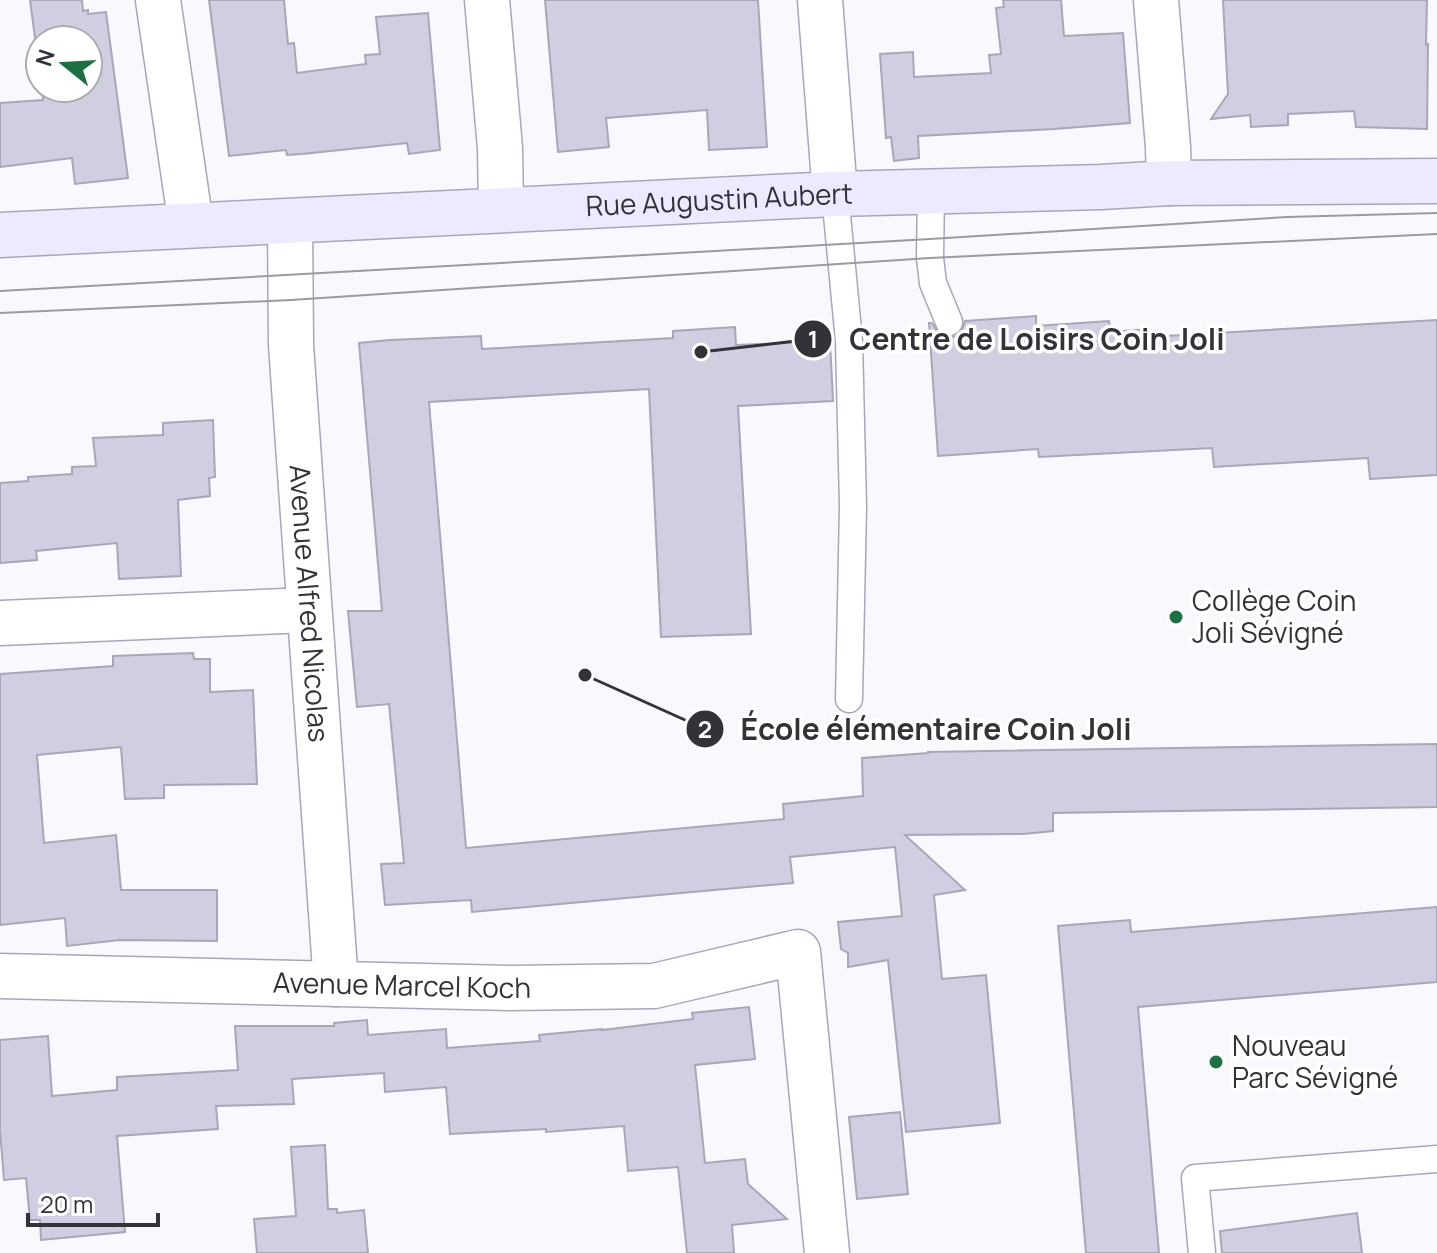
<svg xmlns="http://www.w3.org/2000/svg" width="1437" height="1253" font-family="Manrope,sans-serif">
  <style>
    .building { fill: #d0cee1; stroke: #a9a6b9; stroke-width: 2 }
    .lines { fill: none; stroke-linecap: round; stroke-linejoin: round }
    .service-casing { stroke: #a9a6b9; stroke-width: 29 }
    .minor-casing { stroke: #a9a6b9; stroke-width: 47 }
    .secondary-casing { stroke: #a9a6b9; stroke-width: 47 }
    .service { stroke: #fff; stroke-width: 26 }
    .minor { stroke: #fff; stroke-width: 44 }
    .secondary { stroke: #ede9ff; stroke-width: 44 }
    .tram { stroke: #9a9a9f; stroke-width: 2 }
    .poi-dot { fill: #1d7042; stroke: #fff; stroke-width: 3 }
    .labels { text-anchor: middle; stroke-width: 7; stroke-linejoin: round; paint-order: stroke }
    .street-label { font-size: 28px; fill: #323239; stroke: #fff }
    .poi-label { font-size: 28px; fill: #323239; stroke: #fff; text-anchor: start }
    .leader { fill: none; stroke: #323239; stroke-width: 3 }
    .callout-dot { fill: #323239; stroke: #fff; stroke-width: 3 }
    .mark-label { font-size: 24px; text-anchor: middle; font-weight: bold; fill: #fff }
    .callout-label { font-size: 30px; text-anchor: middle; font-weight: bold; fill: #323239; stroke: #fff; stroke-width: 7; stroke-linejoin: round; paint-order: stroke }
  </style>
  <rect width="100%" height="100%" fill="#f9f9fd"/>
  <g class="building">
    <polygon points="30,0 82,0 83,11 88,10 88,14 106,12 128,178 75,184 72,158 0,167 0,103 43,100 42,88 88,88 88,40 40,40 40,75"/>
    <polygon points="209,0 284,0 288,44 294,43 297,73 366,64 365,55 380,54 376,17 428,13 440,150 409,154 407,143 302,154 287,155 286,150 229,156"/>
    <polygon points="545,0 758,0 767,147 709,150 707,110 606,118 609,147 558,152"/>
    <polygon points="1003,0 1061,0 1064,36 1123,33 1130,123 1054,129 918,136 919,158 894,161 891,137 886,138 880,54 913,52 914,77 991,73 989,55 1001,54 996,8 1004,7"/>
    <polygon points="1223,0 1427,0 1426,45 1428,44 1427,129 1356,127 1354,111 1288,114 1288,125 1251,127 1250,115 1211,119 1228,94"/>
    <polygon points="1036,316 1036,326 1109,321 1111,332 1147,329 1148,337 1437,320 1437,475 1370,479 1368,458 1214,467 1212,448 1039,457 1038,449 938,456 929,323 932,323 939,334 948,338 956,336 961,332 965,321"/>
    <polygon points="735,327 736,345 830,341 833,401 738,406 751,634 661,637 649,389 429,402 466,848 784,819 783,804 863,796 862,758 928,753 928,752 1437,744 1437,807 1053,813 1053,831 1023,834 905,835 965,890 934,895 942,979 986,975 1000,1123 906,1132 888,960 848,967 848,953 841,949 838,922 902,916 895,847 790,857 793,883 472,912 471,900 385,905 381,864 404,863 389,704 357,707 348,611 382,611 359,343 390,340 481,336 482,349 673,338 673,331"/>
    <polygon points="213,420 215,477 209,478 210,496 178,500 181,576 119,579 117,543 36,551 37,560 0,563 0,483 28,481 28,477 72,474 72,467 96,466 93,438 163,435 163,423"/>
    <polygon points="193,653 194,659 210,659 210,692 253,690 257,784 164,785 164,798 125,799 121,747 37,755 44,843 116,835 121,890 217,890 217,941 120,940 67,946 65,918 0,925 0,674 113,666 113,656"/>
    <polygon points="1437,907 1437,982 1138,1007 1159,1253 1086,1253 1058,926 1130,920 1131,932"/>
    <polygon points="749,1007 755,1059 695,1065 705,1163 745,1159 748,1184 787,1219 732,1225 734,1253 687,1253 678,1167 628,1171 624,1126 546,1132 546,1129 450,1134 446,1087 385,1092 384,1073 292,1079 294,1104 216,1106 218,1129 117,1136 125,1232 41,1240 40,1220 30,1220 26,1178 4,1180 0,1131 0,1040 48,1036 52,1096 117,1090 117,1077 238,1070 235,1026 334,1026 334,1023 367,1020 368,1035 446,1029 447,1048 540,1041 539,1035 602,1029 602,1030 693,1019 692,1013"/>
    <polygon points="900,1112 908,1194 857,1199 849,1117"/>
    <polygon points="325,1145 328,1209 337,1209 337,1213 364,1210 368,1253 257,1253 254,1219 296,1216 291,1147"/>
    <polygon points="1357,1213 1362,1253 1222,1253 1220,1231"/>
  </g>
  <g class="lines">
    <defs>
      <g id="service">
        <polyline points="931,192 930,258 933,283 949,322"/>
        <polyline points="835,194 849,341 853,506 849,699"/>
        <polyline points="1202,1253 1195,1178 1437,1159"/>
      </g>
      <g id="minor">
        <polyline points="158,0 191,225"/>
        <polyline points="487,0 500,148 501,209"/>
        <polyline points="820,0 835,194"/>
        <polyline points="1156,0 1168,147 1169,183"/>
        <path id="s1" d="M290 222 291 345 336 984"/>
        <polyline points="0,623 309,610"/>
        <path id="s2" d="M0 976 511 988 654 986 798 952 827 1253"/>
      </g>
      <g id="secondary">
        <path id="s3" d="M0 235 835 194 1101 187 1169 183 1437 181"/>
      </g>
    </defs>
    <use href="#service" class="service-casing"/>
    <use href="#minor" class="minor-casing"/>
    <use href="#secondary" class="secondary-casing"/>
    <use href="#service" class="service"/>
    <use href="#minor" class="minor"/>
    <use href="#secondary" class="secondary"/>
    <g class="tram">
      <polyline points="0,291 930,239 1287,217 1437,213"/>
      <polyline points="0,313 291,300 930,258 1437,234"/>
    </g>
  </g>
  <g class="poi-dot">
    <circle cx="1176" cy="617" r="8"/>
    <circle cx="1216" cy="1062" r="8"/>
  </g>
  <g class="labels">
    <g class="street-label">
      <text dy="10" stroke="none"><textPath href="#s3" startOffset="720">Rue Augustin Aubert</textPath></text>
      <text dy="10" stroke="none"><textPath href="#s1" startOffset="382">Avenue Alfred Nicolas</textPath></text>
      <text dy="10" stroke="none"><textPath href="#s2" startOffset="402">Avenue Marcel Koch</textPath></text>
    </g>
    <g class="poi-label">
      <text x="1192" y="611">Collège Coin<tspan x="1192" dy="32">Joli Sévigné</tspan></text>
      <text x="1232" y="1056">Nouveau<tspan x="1232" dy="32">Parc Sévigné</tspan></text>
    </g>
  </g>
  <path class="leader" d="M701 352L813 339M585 675L705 729"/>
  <g class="callout-dot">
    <circle cx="701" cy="352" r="8"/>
    <circle cx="585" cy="675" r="8"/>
    <circle cx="813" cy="339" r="20"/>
    <circle cx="705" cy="729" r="20"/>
  </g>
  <g class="mark-label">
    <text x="813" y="348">1</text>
    <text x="705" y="738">2</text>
  </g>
  <g class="callout-label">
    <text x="1037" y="350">Centre de Loisirs Coin Joli</text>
    <text x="936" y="740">École élémentaire Coin Joli</text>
  </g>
  <g transform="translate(64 64) rotate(288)"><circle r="38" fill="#ffffff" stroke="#adadb0" stroke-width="2"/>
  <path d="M0-6L14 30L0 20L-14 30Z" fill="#1d7042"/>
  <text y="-12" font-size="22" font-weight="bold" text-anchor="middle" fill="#323239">N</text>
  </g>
  <path d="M28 1213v12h130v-12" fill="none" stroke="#323239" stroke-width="4"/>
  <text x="40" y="1213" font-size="24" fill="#323239" stroke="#ffffff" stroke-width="6" paint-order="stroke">20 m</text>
</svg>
